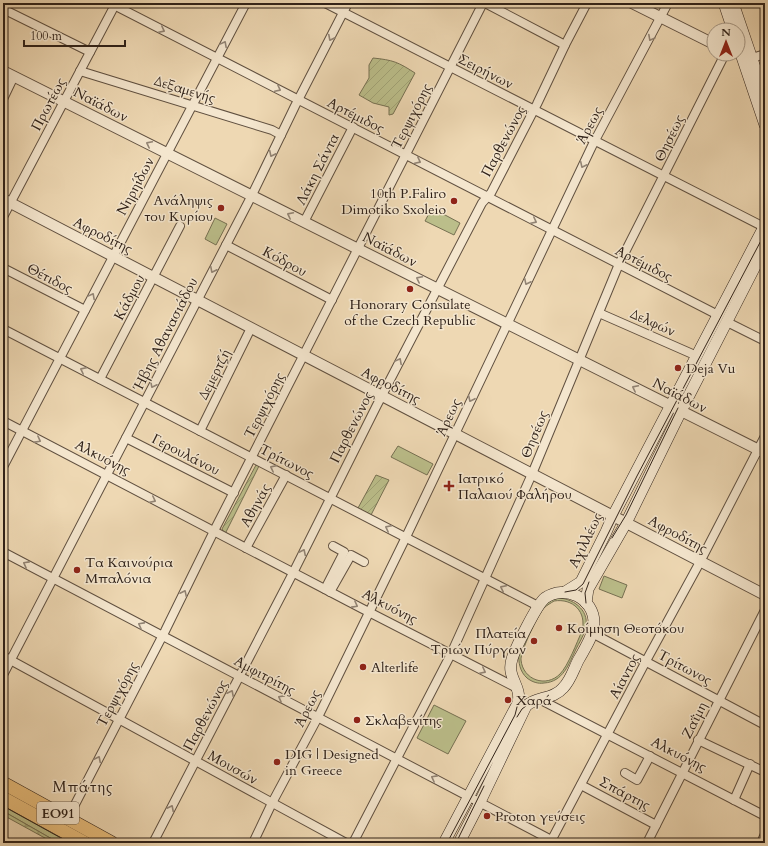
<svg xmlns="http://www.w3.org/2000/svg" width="768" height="846" font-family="Cardo,serif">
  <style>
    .grass { fill: #bbbe8a; stroke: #767052; fill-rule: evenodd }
    .forest { fill: url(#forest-firs); stroke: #767052 }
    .garden { fill: url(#garden-furrows); stroke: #767052 }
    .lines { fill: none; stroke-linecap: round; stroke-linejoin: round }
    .minor-casing { stroke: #605040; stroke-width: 10 }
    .tertiary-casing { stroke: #605040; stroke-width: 12 }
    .secondary-casing { stroke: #302219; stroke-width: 12 }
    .trunk-casing { stroke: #302219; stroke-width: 14 }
    .minor { stroke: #f4e6ce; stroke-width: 8 }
    .tertiary { stroke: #f4e6ce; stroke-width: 10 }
    .secondary { stroke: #f4e6ce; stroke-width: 11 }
    .trunk { stroke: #e7bc7a; stroke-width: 13 }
    .tram { stroke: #302219; stroke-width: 1 }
    .oneway { stroke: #928474 }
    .poi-dot { fill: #8f2418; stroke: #f4e6ce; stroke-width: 1.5 }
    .labels { text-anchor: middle; stroke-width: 3; stroke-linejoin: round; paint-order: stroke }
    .shield { fill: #f4e6ce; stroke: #6b5d4f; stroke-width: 1 }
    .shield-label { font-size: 13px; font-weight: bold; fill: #302219 }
    .street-label { font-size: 14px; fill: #302219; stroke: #f4e6ce }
    .poi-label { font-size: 14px; fill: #302219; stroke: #f4e6ce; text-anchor: start }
    .neighbourhood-label { font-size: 15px; letter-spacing: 1px; fill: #302219; stroke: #f4e6ce }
  </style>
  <defs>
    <pattern id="forest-firs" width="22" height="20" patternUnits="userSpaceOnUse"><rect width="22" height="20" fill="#bbbe8a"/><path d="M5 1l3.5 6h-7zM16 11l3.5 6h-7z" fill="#a1a376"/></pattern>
    <pattern id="garden-furrows" width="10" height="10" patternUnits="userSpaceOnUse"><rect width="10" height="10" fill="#bbbe8a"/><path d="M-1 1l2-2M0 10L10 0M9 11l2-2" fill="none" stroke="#a1a376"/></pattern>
  </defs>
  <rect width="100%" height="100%" fill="#eed8b3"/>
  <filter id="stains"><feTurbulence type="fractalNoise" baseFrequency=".005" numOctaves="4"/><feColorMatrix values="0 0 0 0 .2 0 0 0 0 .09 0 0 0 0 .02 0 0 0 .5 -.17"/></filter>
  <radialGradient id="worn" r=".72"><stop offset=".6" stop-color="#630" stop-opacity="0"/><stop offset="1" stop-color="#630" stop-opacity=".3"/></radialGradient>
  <g class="grass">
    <polygon points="432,208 460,223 454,235 425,221"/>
    <polygon points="215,218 227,224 216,245 205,239"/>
    <polygon points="398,446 433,464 427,475 391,457"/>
    <polygon points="604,576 627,585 622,598 599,589"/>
    <path d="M559 598C575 599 591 612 585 630 583 637 579 643 576 649 569 664 563 682 544 683 538 684 532 682 527 678 520 672 518 662 519 653L543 605 554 599ZM554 601C573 598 587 612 582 631 577 642 568 666 560 674 546 688 523 680 521 660 520 652 538 615 544 608 547 605 551 603 554 601Z"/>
    <polygon points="434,705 466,721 448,754 417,738"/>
    <polygon points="3,804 72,843 59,843 3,811"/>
  </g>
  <polygon class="forest" points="3,811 59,843 54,843 3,815"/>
  <g class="garden">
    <path d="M373 58C393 60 398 62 415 73L393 114 389 115V107L373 103 359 95 369 78V65Z"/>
    <polygon points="256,465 259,466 225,534 222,529"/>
    <polygon points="376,475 389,480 371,515 358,508"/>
  </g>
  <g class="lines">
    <defs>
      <g id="minor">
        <polyline points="110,3 718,315"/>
        <polyline points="325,3 764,227"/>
        <polyline points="485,3 565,45"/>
        <polyline points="3,9 90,52"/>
        <polyline points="752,58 765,54"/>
        <polyline points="80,71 272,130 281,135"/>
        <polyline points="3,99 14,76"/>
        <polyline points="3,217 116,3"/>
        <polyline points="304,222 353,127"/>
        <polyline points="226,245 332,300"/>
        <polyline points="3,268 85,310"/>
        <polyline points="599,313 697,356"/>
        <polyline points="727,322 765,341"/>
        <polyline points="3,329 538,606"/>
        <polyline points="100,379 180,226"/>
        <polyline points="3,421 361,608 517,688"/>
        <polyline points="200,431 251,328"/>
        <polyline points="126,438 234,493"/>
        <polyline points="3,467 246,3"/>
        <polyline points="246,548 286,475"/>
        <polyline points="3,552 557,843"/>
        <polyline points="325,589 344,552 333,546"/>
        <polyline points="330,592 351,555 364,562"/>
        <polyline points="592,633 765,725"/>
        <polyline points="3,656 346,843"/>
        <polyline points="3,675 252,195 295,106 348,3"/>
        <polyline points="539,699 765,816"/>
        <polyline points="698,740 765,772"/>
        <polyline points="625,773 637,780 650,756"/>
        <polyline points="581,785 656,825"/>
        <polyline points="734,800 750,764"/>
        <polyline points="68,818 165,631 216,527 483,3"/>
        <polyline points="153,843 293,573 377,405 482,203 491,193 537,104 565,45 587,3"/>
        <polyline points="253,843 272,803 318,717 406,537 592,146 668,3"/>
        <polyline points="353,843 451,654 532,474 619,264 725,54"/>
        <polyline points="550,843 646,661 700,562 765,436"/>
        <polyline points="647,843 765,610"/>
        <polyline points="761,843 765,834"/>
      </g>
      <g id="tertiary">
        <polyline points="632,3 714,44"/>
        <polyline points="3,71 765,453"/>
        <polyline points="3,199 765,595"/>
      </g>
      <g id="secondary">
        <polyline points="724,3 733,30"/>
        <polyline points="733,3 765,97"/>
        <polyline points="738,45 765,125"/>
        <polyline points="565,592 581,582 606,532 613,516 765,225"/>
        <polyline points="586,603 588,589 626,523 681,411 765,247"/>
        <path d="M444 843 518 703C522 685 506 678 512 659 515 649 537 604 545 598 565 584 594 598 594 623 594 635 585 648 579 659 574 668 571 680 563 688 553 700 536 696 526 706L480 802 459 843"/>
      </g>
      <g id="trunk">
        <polyline points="3,783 112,843"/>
        <polyline points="3,798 85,843"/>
      </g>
    </defs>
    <use href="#minor" class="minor-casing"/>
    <use href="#tertiary" class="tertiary-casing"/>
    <use href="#secondary" class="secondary-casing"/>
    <use href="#trunk" class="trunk-casing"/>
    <use href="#minor" class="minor"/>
    <use href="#tertiary" class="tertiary"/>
    <use href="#secondary" class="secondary"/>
    <use href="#trunk" class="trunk"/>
    <g class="tram">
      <polyline points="612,538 626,515 678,408"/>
      <polyline points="565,592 576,590 583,584 637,476 765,233"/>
      <polyline points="586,603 585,593 589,582"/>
      <polyline points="517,717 522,709 526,706"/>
      <polyline points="3,806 70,843"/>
      <polyline points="447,843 515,715 518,703"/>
      <polyline points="456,843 484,786"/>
    </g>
  </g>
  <defs><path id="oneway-chevron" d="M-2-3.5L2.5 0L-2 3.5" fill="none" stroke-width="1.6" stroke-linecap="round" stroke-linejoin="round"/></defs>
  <g class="oneway">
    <use href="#oneway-chevron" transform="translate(162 30) rotate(27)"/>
    <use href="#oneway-chevron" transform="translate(331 38) rotate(117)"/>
    <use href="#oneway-chevron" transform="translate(651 38) rotate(118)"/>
    <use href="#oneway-chevron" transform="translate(224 44) rotate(-62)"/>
    <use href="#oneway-chevron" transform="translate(278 89) rotate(27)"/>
    <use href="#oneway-chevron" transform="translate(149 144) rotate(-153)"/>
    <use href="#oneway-chevron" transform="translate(272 154) rotate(116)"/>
    <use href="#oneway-chevron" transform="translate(418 161) rotate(27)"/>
    <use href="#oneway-chevron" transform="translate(583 165) rotate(116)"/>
    <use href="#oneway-chevron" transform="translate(290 215) rotate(-153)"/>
    <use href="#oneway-chevron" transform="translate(534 221) rotate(27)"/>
    <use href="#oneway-chevron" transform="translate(213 270) rotate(117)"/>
    <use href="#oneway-chevron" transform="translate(419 279) rotate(-153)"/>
    <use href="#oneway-chevron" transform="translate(527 282) rotate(116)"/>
    <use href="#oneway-chevron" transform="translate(92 296) rotate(-62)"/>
    <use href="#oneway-chevron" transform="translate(399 361) rotate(-62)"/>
    <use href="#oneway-chevron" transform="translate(83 370) rotate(-153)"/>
    <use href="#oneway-chevron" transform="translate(153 385) rotate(117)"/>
    <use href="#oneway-chevron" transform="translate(635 388) rotate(-153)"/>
    <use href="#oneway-chevron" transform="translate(471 399) rotate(115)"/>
    <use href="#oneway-chevron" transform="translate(38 440) rotate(28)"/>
    <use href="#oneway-chevron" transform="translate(273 468) rotate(-153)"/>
    <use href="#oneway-chevron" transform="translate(153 500) rotate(27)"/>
    <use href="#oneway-chevron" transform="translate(388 528) rotate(-153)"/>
    <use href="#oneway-chevron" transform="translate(303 552) rotate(-64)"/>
    <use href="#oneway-chevron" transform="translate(26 564) rotate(-152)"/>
    <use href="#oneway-chevron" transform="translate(503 588) rotate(-154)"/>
    <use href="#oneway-chevron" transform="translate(184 593) rotate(-64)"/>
    <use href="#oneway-chevron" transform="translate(355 605) rotate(28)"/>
    <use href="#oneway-chevron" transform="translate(141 625) rotate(-152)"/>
    <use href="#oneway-chevron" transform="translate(483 671) rotate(27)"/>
    <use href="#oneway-chevron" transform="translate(231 693) rotate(-63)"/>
    <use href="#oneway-chevron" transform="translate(281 698) rotate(-152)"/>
    <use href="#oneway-chevron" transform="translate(98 759) rotate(-63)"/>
    <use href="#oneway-chevron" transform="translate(434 778) rotate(-152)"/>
    <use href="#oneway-chevron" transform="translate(171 808) rotate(-63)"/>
  </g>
  <g class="poi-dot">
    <circle cx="454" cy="201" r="4"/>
    <circle cx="221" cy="208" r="4"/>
    <circle cx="410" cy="289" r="4"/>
    <circle cx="678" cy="368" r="4"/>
    <path d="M447 480h4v4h4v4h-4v4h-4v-4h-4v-4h4z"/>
    <circle cx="77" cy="570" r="4"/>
    <circle cx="559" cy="628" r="4"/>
    <circle cx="534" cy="641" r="4"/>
    <circle cx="363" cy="667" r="4"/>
    <circle cx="508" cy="700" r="4"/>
    <circle cx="357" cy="720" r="4"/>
    <circle cx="277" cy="762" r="4"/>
    <circle cx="487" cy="816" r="4"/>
  </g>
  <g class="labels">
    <rect class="shield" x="37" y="802" width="42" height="22" rx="3"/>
    <g class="shield-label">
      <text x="58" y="818">ΕΟ91</text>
    </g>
    <g class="street-label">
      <text transform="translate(486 71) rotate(27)" y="5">Σειρήνων</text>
      <text transform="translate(185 89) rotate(17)" y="5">Δεξαμενής</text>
      <text transform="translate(48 104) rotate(-62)" y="5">Πρωτέως</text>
      <text transform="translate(101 104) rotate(27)" y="5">Ναϊάδων</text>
      <text transform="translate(356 115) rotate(27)" y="5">Αρτέμιδος</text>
      <text transform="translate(411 116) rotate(-63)" y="5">Τερψιχόρης</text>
      <text transform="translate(589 125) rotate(-62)" y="5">Άρεως</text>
      <text transform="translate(669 138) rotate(-64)" y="5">Θησέως</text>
      <text transform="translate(503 141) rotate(-62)" y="5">Παρθενώνος</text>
      <text transform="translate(317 169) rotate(-63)" y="5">Λάκη Σάντα</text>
      <text transform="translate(135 186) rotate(-62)" y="5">Νηρηίδων</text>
      <text transform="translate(103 235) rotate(27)" y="5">Αφροδίτης</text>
      <text transform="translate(390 249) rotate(27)" y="5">Ναϊάδων</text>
      <text transform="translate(285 261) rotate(28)" y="5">Κόδρου</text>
      <text transform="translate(644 263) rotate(27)" y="5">Αρτέμιδος</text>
      <text transform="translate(50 278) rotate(27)" y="5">Θέτιδος</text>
      <text transform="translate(129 297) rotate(-62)" y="5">Κάδμου</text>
      <text transform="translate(653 322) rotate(24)" y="5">Δελφών</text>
      <text transform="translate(165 334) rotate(-63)" y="5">Ήβης Αθανασιάδου</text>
      <text transform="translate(214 374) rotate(-63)" y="5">Δεμερτζή</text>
      <text transform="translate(391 385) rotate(27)" y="5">Αφροδίτης</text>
      <text transform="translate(680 395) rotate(27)" y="5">Ναϊάδων</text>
      <text transform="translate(264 405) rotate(-63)" y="5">Τερψιχόρης</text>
      <text transform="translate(448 417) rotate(-65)" y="5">Άρεως</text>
      <text transform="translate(351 427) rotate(-63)" y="5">Παρθενώνος</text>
      <text transform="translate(534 434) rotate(-68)" y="5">Θησέως</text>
      <text transform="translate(186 454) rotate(27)" y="5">Γερουλάνου</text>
      <text transform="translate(103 457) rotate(27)" y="5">Αλκυόνης</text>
      <text transform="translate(287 461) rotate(27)" y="5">Τρίτωνος</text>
      <text transform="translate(255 505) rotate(-61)" y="5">Αθηνάς</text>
      <text transform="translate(678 534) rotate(28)" y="5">Αφροδίτης</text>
      <text transform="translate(585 540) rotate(-64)" y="5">Αχιλλέως</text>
      <text transform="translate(390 606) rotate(27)" y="5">Αλκυόνης</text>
      <text transform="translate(685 667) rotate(28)" y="5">Τρίτωνος</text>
      <text transform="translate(265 675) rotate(28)" y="5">Αμφιτρίτης</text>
      <text transform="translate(624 676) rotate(-62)" y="5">Αίαντος</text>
      <text transform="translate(117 694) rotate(-62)" y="5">Τερψιχόρης</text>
      <text transform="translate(307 708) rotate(-63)" y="5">Άρεως</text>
      <text transform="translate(205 715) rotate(-62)" y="5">Παρθενώνος</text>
      <text transform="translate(694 720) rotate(-63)" y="5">Ζαΐμη</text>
      <text transform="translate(679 754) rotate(27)" y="5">Αλκυόνης</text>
      <text transform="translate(233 767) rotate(29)" y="5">Μουσών</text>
      <text transform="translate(625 793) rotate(28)" y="5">Σπάρτης</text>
    </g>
    <g class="poi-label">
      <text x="446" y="198" text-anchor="end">10th P.Faliro<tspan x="446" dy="16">Dimotiko Sxoleio</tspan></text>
      <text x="213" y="205" text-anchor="end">Ανάληψις<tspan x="213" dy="16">του Κυρίου</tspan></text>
      <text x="410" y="309" text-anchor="middle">Honorary Consulate<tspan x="410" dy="16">of the Czech Republic</tspan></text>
      <text x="686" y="373">Deja Vu</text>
      <text x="458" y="483">Ιατρικό<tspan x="458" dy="16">Παλαιού Φαλήρου</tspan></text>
      <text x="85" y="567">Τα Καινούρια<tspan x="85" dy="16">Μπαλόνια</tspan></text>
      <text x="567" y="633">Κοίμηση Θεοτόκου</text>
      <text x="526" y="638" text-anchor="end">Πλατεία<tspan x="526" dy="16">Τριών Πύργων</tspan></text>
      <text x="371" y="672">Alterlife</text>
      <text x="516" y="705">Χαρά</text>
      <text x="365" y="725">Σκλαβενίτης</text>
      <text x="285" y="759">DIG | Designed<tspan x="285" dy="16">in Greece</tspan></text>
      <text x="495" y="821">Proton γεύσεις</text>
    </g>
    <g class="neighbourhood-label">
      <text x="83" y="792">Μπάτης</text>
    </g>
  </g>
  <rect width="768" height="846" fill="none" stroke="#eed8b3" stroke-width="16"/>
  <rect x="4" y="4" width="760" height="838" fill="none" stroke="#302219" stroke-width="2"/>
  <rect x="8" y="8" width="752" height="830" fill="none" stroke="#302219"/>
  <g transform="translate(726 42)"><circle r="19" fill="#f4e6ce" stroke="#a69886"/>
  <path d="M0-3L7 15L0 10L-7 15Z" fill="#8f2418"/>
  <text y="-6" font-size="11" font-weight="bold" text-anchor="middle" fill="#302219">N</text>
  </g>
  <path d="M24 40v6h101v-6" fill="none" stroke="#302219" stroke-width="2"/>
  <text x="30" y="40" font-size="12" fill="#302219" stroke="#f4e6ce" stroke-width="3" paint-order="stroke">100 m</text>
  <rect width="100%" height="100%" filter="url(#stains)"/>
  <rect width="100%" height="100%" fill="url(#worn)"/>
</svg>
